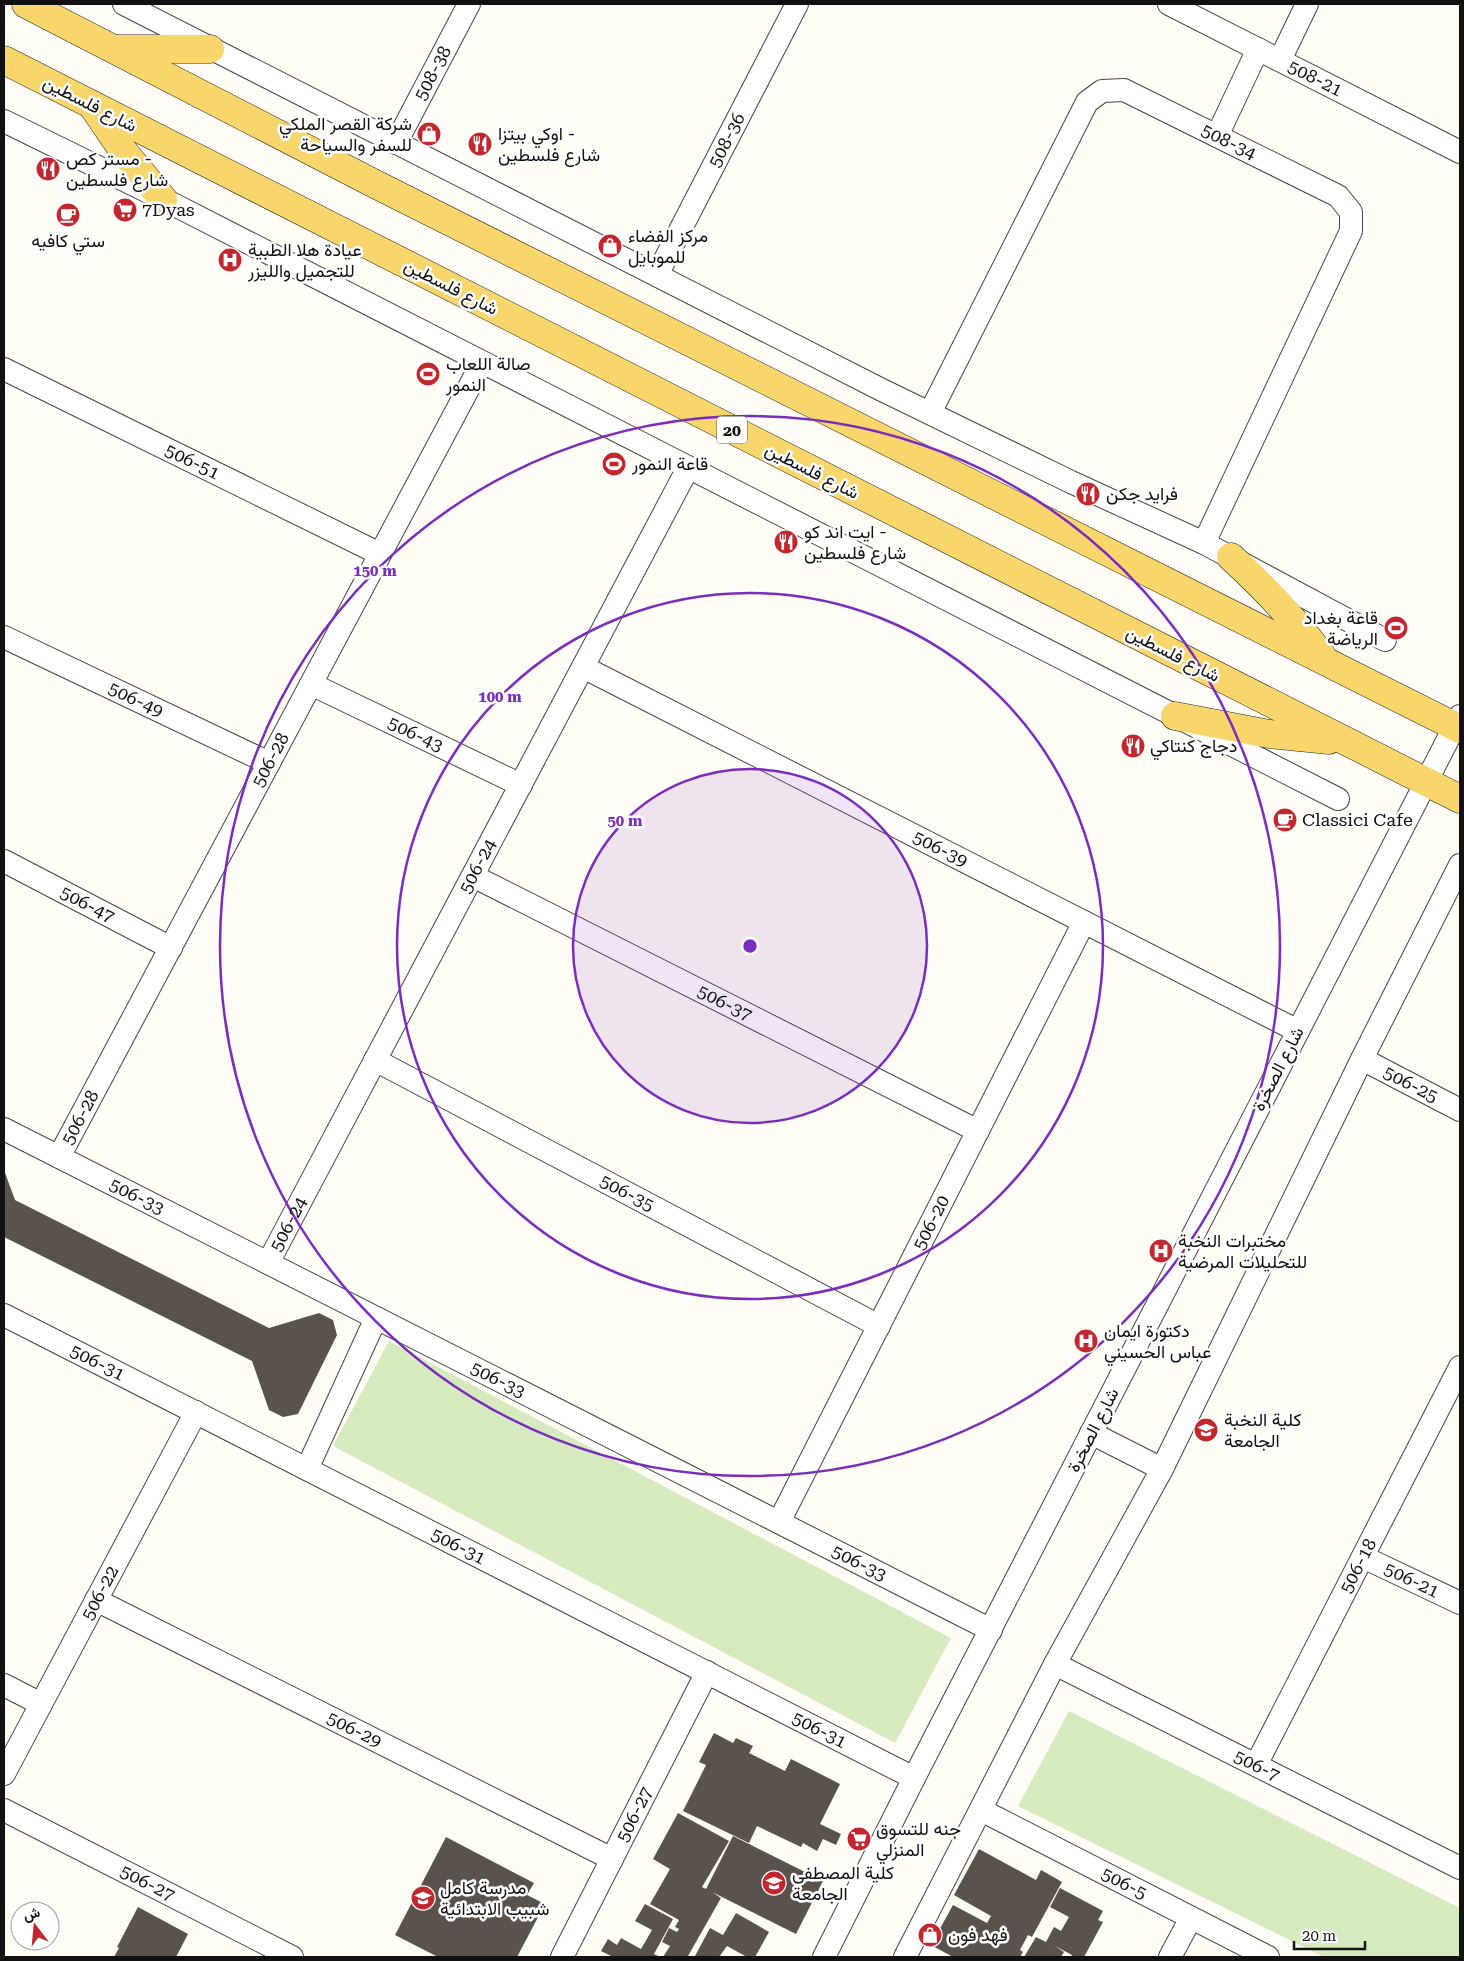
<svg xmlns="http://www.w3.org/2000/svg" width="1464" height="1961" font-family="'Roboto Serif',Vazirmatn,serif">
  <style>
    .green { fill: #d5ebbd }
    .building { fill: #5a524d }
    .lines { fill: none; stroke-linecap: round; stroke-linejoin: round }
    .minor-casing { stroke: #444; stroke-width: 24 }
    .major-casing { stroke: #222; stroke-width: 29 }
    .minor { stroke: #fff; stroke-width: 22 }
    .major { stroke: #f9d66b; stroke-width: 28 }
    .ring { fill: none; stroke: #7b2cbf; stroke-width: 2.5 }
    .labels { text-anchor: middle; stroke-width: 5; stroke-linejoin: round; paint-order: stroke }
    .shield { fill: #fff; stroke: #585858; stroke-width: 1 }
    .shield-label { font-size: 16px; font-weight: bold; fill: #111 }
    .street-label { font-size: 18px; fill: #111; stroke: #fff }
    .poi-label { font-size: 18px; fill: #111; stroke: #fff; text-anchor: start }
    .centre { fill: #7b2cbf; stroke: #fff; stroke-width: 2.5 }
    .ring-label { font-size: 15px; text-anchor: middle; font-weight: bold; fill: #7b2cbf; stroke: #fff; stroke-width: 5; stroke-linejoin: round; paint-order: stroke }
  </style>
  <rect width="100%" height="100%" fill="#fffdf5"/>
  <g class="green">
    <polygon points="389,1341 951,1638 895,1743 333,1446"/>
    <polygon points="1069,1711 1460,1908 1460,1957 1324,1957 1018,1806"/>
  </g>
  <g class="building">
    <polygon points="4,1170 15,1200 269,1328 319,1313 333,1320 337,1335 298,1414 283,1417 269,1410 252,1361 4,1237"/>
    <polygon points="714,1733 733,1743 736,1738 753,1746 749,1753 785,1771 791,1759 840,1784 820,1824 841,1834 836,1845 823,1839 817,1851 803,1843 801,1847 757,1826 749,1843 683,1811 706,1765 699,1762"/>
    <polygon points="678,1813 729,1841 702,1887 706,1889 733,1836 823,1881 796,1934 712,1892 721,1898 688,1956 690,1957 663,1957 670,1946 662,1942 669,1928 677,1932 679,1929 675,1927 679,1920 650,1904 670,1869 653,1859"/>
    <polygon points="446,1837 534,1883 527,1895 545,1904 517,1957 438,1957 395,1935"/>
    <polygon points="979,1849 1036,1880 1041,1870 1062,1882 1032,1937 1028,1935 1020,1950 1023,1952 1020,1957 953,1957 931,1945 953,1905 987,1923 991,1916 954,1895"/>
    <polygon points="1060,1888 1103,1911 1098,1920 1103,1922 1084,1957 1071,1957 1072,1955 1055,1946 1064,1952 1061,1957 1024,1957 1036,1937 1046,1942 1054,1927 1061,1931 1069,1917 1050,1907"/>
    <polygon points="645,1904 673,1919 654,1954 660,1957 613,1957 601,1951 608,1939 617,1945 621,1938 641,1949 652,1930 635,1921"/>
    <polygon points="138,1907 188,1934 176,1957 114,1957 119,1948 117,1947"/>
    <polygon points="736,1913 769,1932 755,1957 747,1957 727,1946 719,1957 695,1956 710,1928 723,1935"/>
  </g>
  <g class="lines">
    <defs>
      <g id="minor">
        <polyline points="124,4 880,389 1071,482 1204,543 1385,640"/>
        <path id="s1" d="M1169 4 1460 152"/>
        <polyline points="1280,60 1307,4"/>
        <polyline points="4,121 163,199 1338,799"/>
        <polyline points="1217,136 1258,49"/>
        <path id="s2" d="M396 143 469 4"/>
        <path id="s3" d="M657 275 797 4"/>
        <path id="s4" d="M4 369 380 554"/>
        <path id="s5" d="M930 413 1087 102 1102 91 1124 90 1338 196 1351 212V231L1204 543"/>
        <path id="s6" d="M4 637 269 763"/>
        <path id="s7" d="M583 667 1298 1031"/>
        <path id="s8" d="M311 684 521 785"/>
        <path id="s9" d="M4 861 171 948"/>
        <path id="s10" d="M473 876 978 1131"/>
        <path id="s11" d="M1362 1059 1460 1110"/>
        <path id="s12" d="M375 1060 879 1326"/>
        <path id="s13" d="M4 1129 991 1630"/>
        <path id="s14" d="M59 1157 482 363"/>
        <path id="s15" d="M268 1263 688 468"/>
        <path id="s16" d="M4 1315 914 1778"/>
        <polyline points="1091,1433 1162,1469"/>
        <polyline points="307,1469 376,1318"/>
        <path id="s17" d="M779 1522 1084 922"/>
        <path id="s18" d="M1363 1557 1460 1603"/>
        <path id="s19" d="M96 1600 612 1859"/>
        <path id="s20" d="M1055 1664 1460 1868"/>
        <polyline points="4,1685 41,1704"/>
        <path id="s21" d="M1256 1765 1460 1367"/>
        <path id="s22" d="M4 1774 196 1412"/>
        <path id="s23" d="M4 1810 292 1957"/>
        <path id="s24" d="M981 1810 1268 1957"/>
        <path id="s25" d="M562 1957 707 1672"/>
        <polyline points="824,1957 914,1778 1460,716"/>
        <polyline points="905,1957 1055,1664 1162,1469 1362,1059 1460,865"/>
        <polyline points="1170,1957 1191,1918"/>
      </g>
      <g id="major">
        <polyline points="26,4 375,184 1460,729"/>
        <polyline points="116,49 210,49"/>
        <polyline points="4,60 1460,799"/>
        <polyline points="94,108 124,152 163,199"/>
        <path d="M1231 557C1265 588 1295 620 1322 656"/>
        <polyline points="1175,716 1269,734 1329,740"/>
      </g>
    </defs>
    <use href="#minor" class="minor-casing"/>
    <use href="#major" class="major-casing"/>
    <use href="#minor" class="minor"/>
    <use href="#major" class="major"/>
  </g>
  <circle cx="750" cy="946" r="177" fill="#7b2cbf" fill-opacity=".12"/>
  <g class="ring">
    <circle cx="750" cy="946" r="177"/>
    <circle cx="750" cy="946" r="353"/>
    <circle cx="750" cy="946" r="530"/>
  </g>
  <defs>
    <symbol id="shop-disc" viewBox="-11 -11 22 22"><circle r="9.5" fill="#c4262e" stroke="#fff"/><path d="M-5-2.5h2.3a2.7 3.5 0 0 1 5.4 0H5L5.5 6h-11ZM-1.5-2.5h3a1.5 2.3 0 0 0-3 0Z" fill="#fff"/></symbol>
    <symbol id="restaurant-disc" viewBox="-11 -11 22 22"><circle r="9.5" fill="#c4262e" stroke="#fff"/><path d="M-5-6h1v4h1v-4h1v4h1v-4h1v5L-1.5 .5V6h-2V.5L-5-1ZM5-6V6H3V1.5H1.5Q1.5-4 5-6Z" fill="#fff"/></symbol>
    <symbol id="supermarket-disc" viewBox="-11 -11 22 22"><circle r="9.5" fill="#c4262e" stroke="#fff"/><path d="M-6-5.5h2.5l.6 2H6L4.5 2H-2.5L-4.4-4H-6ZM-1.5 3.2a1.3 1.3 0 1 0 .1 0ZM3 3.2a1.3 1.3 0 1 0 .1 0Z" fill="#fff"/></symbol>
    <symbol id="cafe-disc" viewBox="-11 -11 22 22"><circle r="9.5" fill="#c4262e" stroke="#fff"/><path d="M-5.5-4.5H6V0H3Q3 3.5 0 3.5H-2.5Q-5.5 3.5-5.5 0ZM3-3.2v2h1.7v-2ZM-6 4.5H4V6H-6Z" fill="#fff"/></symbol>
    <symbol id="hospital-disc" viewBox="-11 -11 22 22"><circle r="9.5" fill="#c4262e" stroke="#fff"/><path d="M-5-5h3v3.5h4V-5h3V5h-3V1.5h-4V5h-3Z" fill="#fff"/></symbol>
    <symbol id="stadium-disc" viewBox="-11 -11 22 22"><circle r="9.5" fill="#c4262e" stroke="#fff"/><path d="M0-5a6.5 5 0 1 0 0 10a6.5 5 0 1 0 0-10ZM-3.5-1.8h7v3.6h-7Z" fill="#fff"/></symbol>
    <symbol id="school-disc" viewBox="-11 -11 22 22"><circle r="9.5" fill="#c4262e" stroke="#fff"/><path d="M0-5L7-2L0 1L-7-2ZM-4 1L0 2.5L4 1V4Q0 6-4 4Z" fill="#fff"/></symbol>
    <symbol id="university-disc" viewBox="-11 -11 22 22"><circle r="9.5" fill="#c4262e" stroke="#fff"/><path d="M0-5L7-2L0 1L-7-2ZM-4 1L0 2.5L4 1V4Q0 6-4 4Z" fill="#fff"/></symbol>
  </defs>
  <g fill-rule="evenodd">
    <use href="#shop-disc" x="415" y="120" width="28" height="28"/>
    <use href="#restaurant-disc" x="466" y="130" width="28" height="28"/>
    <use href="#restaurant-disc" x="34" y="155" width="28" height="28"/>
    <use href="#supermarket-disc" x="111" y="196" width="28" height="28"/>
    <use href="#cafe-disc" x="54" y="201" width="28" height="28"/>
    <use href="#shop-disc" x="596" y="232" width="28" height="28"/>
    <use href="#hospital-disc" x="216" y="246" width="28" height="28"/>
    <use href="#stadium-disc" x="414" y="360" width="28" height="28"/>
    <use href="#stadium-disc" x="600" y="450" width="28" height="28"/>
    <use href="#restaurant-disc" x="1074" y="480" width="28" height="28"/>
    <use href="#restaurant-disc" x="772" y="528" width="28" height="28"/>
    <use href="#stadium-disc" x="1382" y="614" width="28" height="28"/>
    <use href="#restaurant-disc" x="1119" y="732" width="28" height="28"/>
    <use href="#cafe-disc" x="1271" y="806" width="28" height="28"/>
    <use href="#hospital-disc" x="1147" y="1237" width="28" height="28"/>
    <use href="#hospital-disc" x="1072" y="1327" width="28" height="28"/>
    <use href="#school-disc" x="1192" y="1416" width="28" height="28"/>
    <use href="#supermarket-disc" x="845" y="1825" width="28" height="28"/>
    <use href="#university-disc" x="760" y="1869" width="28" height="28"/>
    <use href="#school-disc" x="409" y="1884" width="28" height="28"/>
    <use href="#shop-disc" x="916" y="1921" width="28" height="28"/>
  </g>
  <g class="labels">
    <rect class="shield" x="717" y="416.5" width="30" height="27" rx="4"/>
    <g class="shield-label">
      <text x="732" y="436">20</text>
    </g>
    <g class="street-label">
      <text dy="6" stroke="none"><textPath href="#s2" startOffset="79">508-38</textPath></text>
      <text dy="6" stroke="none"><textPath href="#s1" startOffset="164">508-21</textPath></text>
      <text transform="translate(90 104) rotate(27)" y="6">شارع فلسطين</text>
      <text dy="6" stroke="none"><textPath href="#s3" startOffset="152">508-36</textPath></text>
      <text dy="6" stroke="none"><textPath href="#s5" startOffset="506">508-34</textPath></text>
      <text transform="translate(451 287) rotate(27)" y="6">شارع فلسطين</text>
      <text dy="6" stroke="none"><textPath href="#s4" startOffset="210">506-51</textPath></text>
      <text transform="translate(812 471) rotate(27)" y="6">شارع فلسطين</text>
      <text transform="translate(1173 654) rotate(27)" y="6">شارع فلسطين</text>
      <text dy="6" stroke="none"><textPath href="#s6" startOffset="146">506-49</textPath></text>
      <text dy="6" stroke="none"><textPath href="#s8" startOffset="116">506-43</textPath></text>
      <text dy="6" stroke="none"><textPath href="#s14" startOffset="450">506-28</textPath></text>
      <text dy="6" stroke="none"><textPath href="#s7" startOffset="401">506-39</textPath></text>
      <text dy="6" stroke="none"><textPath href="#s15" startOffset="449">506-24</textPath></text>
      <text dy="6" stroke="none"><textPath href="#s9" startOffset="94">506-47</textPath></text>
      <text dy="6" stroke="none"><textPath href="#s10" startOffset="282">506-37</textPath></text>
      <text transform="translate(1278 1069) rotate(-63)" y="6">شارع الصخرة</text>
      <text dy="6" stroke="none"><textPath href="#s11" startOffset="55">506-25</textPath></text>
      <text dy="6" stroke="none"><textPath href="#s14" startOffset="45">506-28</textPath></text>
      <text dy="6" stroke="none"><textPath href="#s12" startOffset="285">506-35</textPath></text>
      <text dy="6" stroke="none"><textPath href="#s13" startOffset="149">506-33</textPath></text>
      <text dy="6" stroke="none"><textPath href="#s17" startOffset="336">506-20</textPath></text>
      <text dy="6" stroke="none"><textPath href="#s15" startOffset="44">506-24</textPath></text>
      <text dy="6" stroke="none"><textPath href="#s16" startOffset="105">506-31</textPath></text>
      <text dy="6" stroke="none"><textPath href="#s13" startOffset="554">506-33</textPath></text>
      <text transform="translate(1093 1430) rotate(-63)" y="6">شارع الصخرة</text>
      <text dy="6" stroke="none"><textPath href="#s16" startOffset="510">506-31</textPath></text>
      <text dy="6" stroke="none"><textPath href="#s13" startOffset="959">506-33</textPath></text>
      <text dy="6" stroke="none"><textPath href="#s21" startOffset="224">506-18</textPath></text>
      <text dy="6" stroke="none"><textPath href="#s18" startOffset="54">506-21</textPath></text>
      <text dy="6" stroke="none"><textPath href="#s22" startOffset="205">506-22</textPath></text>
      <text dy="6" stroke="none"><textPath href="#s19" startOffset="289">506-29</textPath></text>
      <text dy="6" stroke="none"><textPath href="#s16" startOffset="915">506-31</textPath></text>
      <text dy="6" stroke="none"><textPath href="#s20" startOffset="226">506-7</textPath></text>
      <text dy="6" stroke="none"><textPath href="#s25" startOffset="160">506-27</textPath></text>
      <text dy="6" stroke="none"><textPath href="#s23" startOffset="161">506-27</textPath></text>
      <text dy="6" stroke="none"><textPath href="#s24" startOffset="161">506-5</textPath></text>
    </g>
    <g class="poi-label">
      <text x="412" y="130" text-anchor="end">شركة القصر الملكي<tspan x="412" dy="21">للسفر والسياحة</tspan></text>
      <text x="498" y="140">اوكي بيتزا -<tspan x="498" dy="21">شارع فلسطين</tspan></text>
      <text x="66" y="165">مستر كص -<tspan x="66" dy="21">شارع فلسطين</tspan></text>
      <text x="142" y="216">7Dyas</text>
      <text x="628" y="242">مركز الفضاء<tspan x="628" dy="21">للموبايل</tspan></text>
      <text x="68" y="247" text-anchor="middle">ستي كافيه</text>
      <text x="248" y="256">عيادة هلا الطبية<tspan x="248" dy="21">للتجميل والليزر</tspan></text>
      <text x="446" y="370">صالة اللعاب<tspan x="446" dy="21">النمور</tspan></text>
      <text x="632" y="470">قاعة النمور</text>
      <text x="1106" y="500">فرايد جكن</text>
      <text x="804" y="538">ايت اند كو -<tspan x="804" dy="21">شارع فلسطين</tspan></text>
      <text x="1378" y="624" text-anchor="end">قاعة بغداد<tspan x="1378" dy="21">الرياضة</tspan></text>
      <text x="1150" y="752">دجاج كنتاكي</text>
      <text x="1302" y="826">Classici Cafe</text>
      <text x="1178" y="1247">مختبرات النخبة<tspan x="1178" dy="21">للتحليلات المرضية</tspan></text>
      <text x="1104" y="1337">دكتورة ايمان<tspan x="1104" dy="21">عباس الحسيني</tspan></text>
      <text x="1224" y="1426">كلية النخبة<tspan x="1224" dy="21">الجامعة</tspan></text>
      <text x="876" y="1835">جنه للتسوق<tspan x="876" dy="21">المنزلي</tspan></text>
      <text x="792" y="1879">كلية المصطفى<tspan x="792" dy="21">الجامعة</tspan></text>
      <text x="440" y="1894">مدرسة كامل<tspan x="440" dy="21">شبيب الابتدائية</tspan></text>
      <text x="948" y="1941">فهد فون</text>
    </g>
  </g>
  <circle cx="750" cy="946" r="8" class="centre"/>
  <g class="ring-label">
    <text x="375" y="576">150 m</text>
    <text x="500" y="702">100 m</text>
    <text x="625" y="826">50 m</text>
  </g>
  <rect width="1464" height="1961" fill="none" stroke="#111111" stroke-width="10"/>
  <g transform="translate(35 1926) rotate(344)"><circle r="24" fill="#ffffff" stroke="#a0a0a0"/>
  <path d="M0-4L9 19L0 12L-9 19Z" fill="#c4262e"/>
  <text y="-8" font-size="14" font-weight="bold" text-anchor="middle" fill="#111111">ش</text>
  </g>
  <path d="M1294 1941v8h71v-8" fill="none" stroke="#111111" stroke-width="2.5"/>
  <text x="1302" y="1941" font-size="15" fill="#111111" stroke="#ffffff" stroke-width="4" paint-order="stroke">20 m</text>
</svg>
